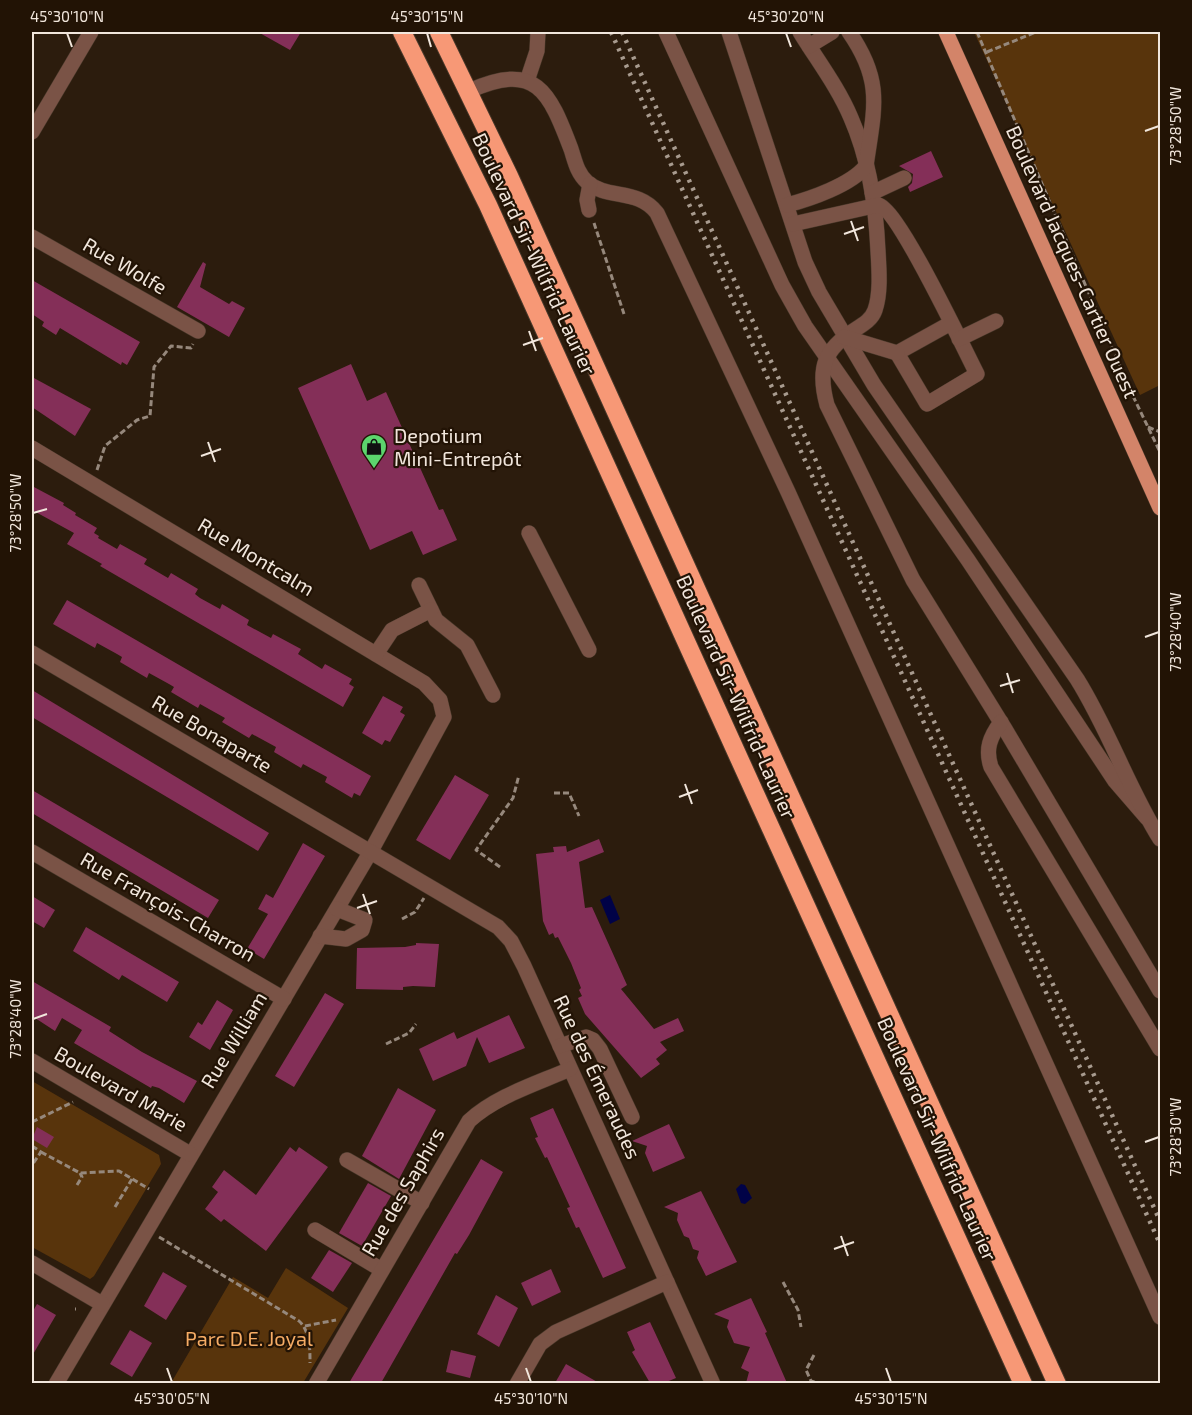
<svg xmlns="http://www.w3.org/2000/svg" width="1192" height="1415" font-family="'Exo 2',sans-serif">
  <style>
    .green { fill: #58340c }
    .water { fill: #000247 }
    .building { fill: #842f58 }
    .lines { fill: none; stroke-linecap: round; stroke-linejoin: round }
    .minor-casing { stroke: #48382a; stroke-width: 16 }
    .major-casing { stroke: #48382a; stroke-width: 16 }
    .highway-casing { stroke: #48382a; stroke-width: 20 }
    .path { stroke: #96887c; stroke-width: 3; stroke-dasharray: 6 3; stroke-linecap: butt }
    .minor { stroke: #7a5346; stroke-width: 15 }
    .major { stroke: #d38469; stroke-width: 15 }
    .highway { stroke: #f79876; stroke-width: 18 }
    .rail { stroke: #a89b8f; stroke-width: 4.5; stroke-dasharray: 3 6; stroke-linecap: butt }
    .ticks { fill: none; stroke: #f1e6dc; stroke-width: 2 }
    .labels { text-anchor: middle; stroke-width: 4.5; stroke-linejoin: round; paint-order: stroke }
    .street-label { font-size: 20px; fill: #f1e6dc; stroke: #221305 }
    .poi-label { font-size: 20px; fill: #f1e6dc; stroke: #221305; text-anchor: start }
    .park-label { font-size: 20px; fill: #f6ac65; stroke: #221305 }
    .neatline { fill: none; stroke: #f1e6dc; stroke-width: 2 }
    .ticks-label { font-size: 15px; text-anchor: middle; fill: #f1e6dc }
  </style>
  <rect width="100%" height="100%" fill="#2c1c0d"/>
  <g class="green">
    <polygon points="974,32 1160,32 1160,385 1140,395"/>
    <polygon points="32,1081 159,1155 161,1164 94,1276 90,1279 32,1247"/>
    <polygon points="286,1268 348,1308 303,1383 171,1383 233,1277 268,1298"/>
  </g>
  <g class="water">
    <polygon points="610,895 620,919 610,924 600,900"/>
    <polygon points="741,1184 745,1185 752,1198 745,1204 741,1203 736,1189"/>
  </g>
  <g class="building">
    <polygon points="258,32 301,32 290,50"/>
    <polygon points="931,151 943,177 910,192 908,187 912,183 913,174 899,166"/>
    <polygon points="203,262 206,264 200,287 229,304 232,301 245,308 229,337 177,307"/>
    <polygon points="32,280 140,342 127,365 122,362 121,365 60,328 56,335 42,326 44,322 32,314"/>
    <polygon points="351,364 367,401 386,392 439,510 443,509 457,540 423,555 412,531 370,550 298,388"/>
    <polygon points="32,377 91,409 75,436 32,407"/>
    <polygon points="32,486 64,503 63,505 76,513 75,515 97,528 94,533 99,536 98,538 117,549 120,544 147,559 144,564 168,578 171,573 198,589 195,594 200,598 220,609 222,604 249,620 247,625 271,638 273,634 301,649 298,654 322,669 325,664 352,679 349,684 354,687 343,707 100,566 102,564 67,544 74,533 32,510"/>
    <polygon points="67,600 371,776 360,796 354,793 352,798 325,782 327,777 303,764 301,768 274,752 276,747 252,734 249,738 222,722 225,718 200,704 198,708 171,692 174,687 169,684 149,673 147,678 120,662 122,657 117,654 97,643 95,648 53,624"/>
    <polygon points="32,690 269,833 258,851 32,717"/>
    <polygon points="383,696 403,707 400,712 405,715 390,742 385,740 382,745 362,733"/>
    <polygon points="455,775 489,795 450,860 416,840"/>
    <polygon points="32,790 219,900 208,918 32,813"/>
    <polygon points="599,839 604,852 579,862 585,908 592,907 627,985 621,989 654,1029 678,1018 684,1031 660,1042 667,1050 656,1059 660,1064 641,1078 585,1014 578,998 582,996 579,990 581,988 571,963 558,937 555,938 553,933 549,935 543,921 536,854 554,852 553,847 566,846 567,852"/>
    <polygon points="303,843 325,856 264,959 247,949 268,914 258,909 266,894 273,898"/>
    <polygon points="32,896 55,910 44,928 32,921"/>
    <polygon points="86,927 179,982 167,1002 122,975 119,980 73,951"/>
    <polygon points="416,943 439,944 435,987 413,986 403,987 403,990 356,989 357,948 405,947 416,945"/>
    <polygon points="32,981 111,1027 109,1031 142,1052 197,1081 184,1103 159,1088 152,1086 151,1088 74,1043 82,1030 62,1018 55,1031 32,1016"/>
    <polygon points="325,993 344,1004 294,1087 275,1076"/>
    <polygon points="217,1000 233,1010 210,1050 189,1037 198,1022 202,1025"/>
    <polygon points="509,1015 525,1048 489,1063 477,1037 466,1066 433,1081 419,1049 454,1032 457,1039"/>
    <polygon points="398,1088 436,1110 399,1179 362,1156"/>
    <polygon points="553,1108 626,1268 603,1278 579,1227 576,1228 567,1208 570,1207 547,1157 545,1158 535,1138 538,1137 530,1118"/>
    <polygon points="669,1124 685,1158 653,1172 645,1153 647,1146 632,1141"/>
    <polygon points="37,1127 54,1137 47,1148 32,1139"/>
    <polygon points="290,1147 296,1152 299,1147 328,1167 266,1251 224,1219 221,1222 205,1209 218,1192 212,1187 224,1170 256,1195"/>
    <polygon points="481,1159 503,1172 469,1235 457,1254 455,1253 381,1383 349,1383"/>
    <polygon points="368,1183 391,1196 362,1246 339,1233"/>
    <polygon points="701,1191 737,1262 706,1276 697,1258 699,1251 693,1249 689,1238 684,1236 677,1220 678,1213 664,1207"/>
    <polygon points="329,1250 352,1263 333,1292 311,1278"/>
    <polygon points="551,1269 561,1292 532,1306 521,1283"/>
    <polygon points="163,1272 187,1286 166,1320 144,1306"/>
    <polygon points="496,1295 518,1308 499,1347 477,1334"/>
    <polygon points="751,1298 767,1332 765,1333 787,1383 746,1383 749,1372 741,1368 750,1347 734,1343 727,1327 729,1320 714,1314"/>
    <polygon points="37,1304 56,1315 32,1356 32,1313"/>
    <polygon points="650,1322 676,1378 664,1383 650,1383 632,1352 635,1350 627,1332"/>
    <polygon points="130,1330 152,1343 132,1377 110,1364"/>
    <polygon points="451,1350 476,1356 470,1378 446,1372"/>
    <polygon points="566,1364 599,1383 555,1383"/>
  </g>
  <g class="lines">
    <defs>
      <g id="minor">
        <polyline points="666,32 782,285 805,326 968,560 1115,781 1147,818"/>
        <path d="M729 32 805 262 819 292 874 385 1077 679C1109 730 1128 788 1160 839"/>
        <path d="M800 32C817 60 838 87 851 118 869 159 876 206 878 251 879 269 881 293 875 310 872 319 864 324 856 329 824 349 817 368 827 405L913 580 1005 729 1160 991"/>
        <polyline points="809,46 832,32"/>
        <polyline points="527,81 537,51 538,32"/>
        <path d="M469 91C536 61 549 91 571 149 575 161 577 173 587 182 607 200 638 188 657 213L788 492 1160 1317"/>
        <polyline points="32,132 91,32"/>
        <polyline points="872,193 904,178"/>
        <path d="M787 205C810 199 851 185 866 166 874 109 884 82 849 32"/>
        <polyline points="589,210 587,200 590,184"/>
        <path d="M793 224 878 205C898 208 964 349 977 374L927 404 897 353 951 323"/>
        <polyline points="32,237 198,331"/>
        <polyline points="844,337 897,353"/>
        <polyline points="959,339 996,321"/>
        <polyline points="32,448 424,683 440,700 444,717 371,851 56,1384"/>
        <polyline points="529,533 589,650"/>
        <polyline points="419,585 436,620 467,645 493,695"/>
        <polyline points="32,653 498,927 511,941 524,966 713,1384"/>
        <polyline points="376,654 392,630 431,610"/>
        <path d="M1001 722C990 737 985 749 991 767L1160 1049"/>
        <polyline points="32,852 284,999"/>
        <polyline points="320,936 346,939 362,930 365,920 337,909"/>
        <polyline points="560,1046 586,1037 593,1040 600,1049 632,1117"/>
        <polyline points="32,1061 190,1154"/>
        <polyline points="347,1160 422,1203"/>
        <polyline points="315,1230 382,1270"/>
        <polyline points="32,1263 102,1304"/>
        <path d="M316 1384 469 1121C496 1096 536 1084 570 1069"/>
        <polyline points="517,1384 540,1344 556,1332 667,1282"/>
      </g>
      <polyline id="major" points="946,32 1160,508"/>
      <g id="highway">
        <polyline points="402,32 488,205 1023,1384"/>
        <polyline points="439,32 509,176 1057,1384"/>
      </g>
    </defs>
    <use href="#minor" class="minor-casing"/>
    <use href="#major" class="major-casing"/>
    <use href="#highway" class="highway-casing"/>
    <g class="path">
      <polyline points="977,32 1132,394 1160,452"/>
      <polyline points="987,52 1036,32"/>
      <polyline points="594,223 624,314"/>
      <polyline points="1148,427 1160,432"/>
      <polyline points="97,470 105,446 137,420 150,416 154,367 171,346 191,348 193,344"/>
      <polyline points="554,793 569,793 579,816"/>
      <polyline points="500,867 476,850 513,798 519,775"/>
      <polyline points="402,919 415,912 424,898"/>
      <polyline points="386,1044 409,1033 416,1024"/>
      <polyline points="32,1122 73,1102"/>
      <polyline points="182,1126 182,1128"/>
      <polyline points="32,1146 41,1152 32,1165"/>
      <polyline points="41,1152 80,1173 119,1171 149,1189"/>
      <polyline points="77,1185 82,1177 80,1173"/>
      <polyline points="115,1207 132,1179"/>
      <path d="M159 1237 299 1321C310 1331 310 1349 310 1363"/>
      <polyline points="783,1282 798,1310 801,1327"/>
      <polyline points="75,1309 76,1309"/>
      <polyline points="305,1326 336,1320"/>
      <polyline points="814,1355 806,1370 811,1381 820,1384"/>
    </g>
    <use href="#minor" class="minor"/>
    <use href="#major" class="major"/>
    <use href="#highway" class="highway"/>
    <g class="rail">
      <polyline points="611,32 1160,1244"/>
      <polyline points="622,32 1160,1221"/>
    </g>
  </g>
  <path class="ticks" d="M67 33 72 47M427 33 431 47M786 33 791 47M1145 131 1159 126M851 221 858 241M844 234 864 227M529 331 536 351M523 345 543 338M208 442 215 462M201 456 221 449M33 513 47 509M1145 637 1159 632M1007 673 1013 693M1000 686 1020 680M685 784 692 804M679 797 698 790M363 894 370 914M357 908 377 901M33 1019 47 1014M1145 1142 1159 1137M841 1236 848 1256M834 1249 854 1242M167 1368 172 1382M526 1368 531 1382M886 1368 891 1382"/>
  <defs>
    <symbol id="shop-pin" viewBox="-11 -11 22 30"><path d="M0 17L-7.5 6A9.5 9.5 0 1 1 7.5 6Z" fill="#5cd56d" stroke="#221305"/><path d="M-5-2.5h2.3a2.7 3.5 0 0 1 5.4 0H5L5.5 6h-11ZM-1.5-2.5h3a1.5 2.3 0 0 0-3 0Z" fill="#111"/></symbol>
  </defs>
  <g fill-rule="evenodd">
    <use href="#shop-pin" x="359" y="432" width="30" height="40"/>
  </g>
  <g class="labels">
    <g class="street-label">
      <text transform="translate(534 254) rotate(65)" y="7">Boulevard Sir-Wilfrid-Laurier</text>
      <text transform="translate(1072 262) rotate(66)" y="7">Boulevard Jacques-Cartier Ouest</text>
      <text transform="translate(125 266) rotate(30)" y="7">Rue Wolfe</text>
      <text transform="translate(256 557) rotate(31)" y="7">Rue Montcalm</text>
      <text transform="translate(736 697) rotate(66)" y="7">Boulevard Sir-Wilfrid-Laurier</text>
      <text transform="translate(212 734) rotate(30)" y="7">Rue Bonaparte</text>
      <text transform="translate(168 907) rotate(30)" y="7">Rue François-Charron</text>
      <text transform="translate(234 1040) rotate(-59)" y="7">Rue William</text>
      <text transform="translate(597 1077) rotate(65)" y="7">Rue des Émeraudes</text>
      <text transform="translate(121 1089) rotate(30)" y="7">Boulevard Marie</text>
      <text transform="translate(937 1139) rotate(66)" y="7">Boulevard Sir-Wilfrid-Laurier</text>
      <text transform="translate(403 1192) rotate(-60)" y="7">Rue des Saphirs</text>
    </g>
    <g class="poi-label">
      <text x="394" y="443">Depotium<tspan x="394" dy="23">Mini-Entrepôt</tspan></text>
    </g>
    <g class="park-label">
      <text x="249" y="1346">Parc D.E. Joyal</text>
    </g>
  </g>
  <rect width="1192" height="1415" fill="none" stroke="#221305" stroke-width="66"/>
  <rect x="33" y="33" width="1126" height="1349" class="neatline"/>
  <g class="ticks-label">
    <text x="67" y="22">45°30'10"N</text>
    <text x="427" y="22">45°30'15"N</text>
    <text x="786" y="22">45°30'20"N</text>
    <text transform="translate(1176 126) rotate(-90)" y="5">73°28'50"W</text>
    <text transform="translate(16 513) rotate(-90)" y="5">73°28'50"W</text>
    <text transform="translate(1176 632) rotate(-90)" y="5">73°28'40"W</text>
    <text transform="translate(16 1019) rotate(-90)" y="5">73°28'40"W</text>
    <text transform="translate(1176 1137) rotate(-90)" y="5">73°28'30"W</text>
    <text x="172" y="1404">45°30'05"N</text>
    <text x="531" y="1404">45°30'10"N</text>
    <text x="891" y="1404">45°30'15"N</text>
  </g>
</svg>
